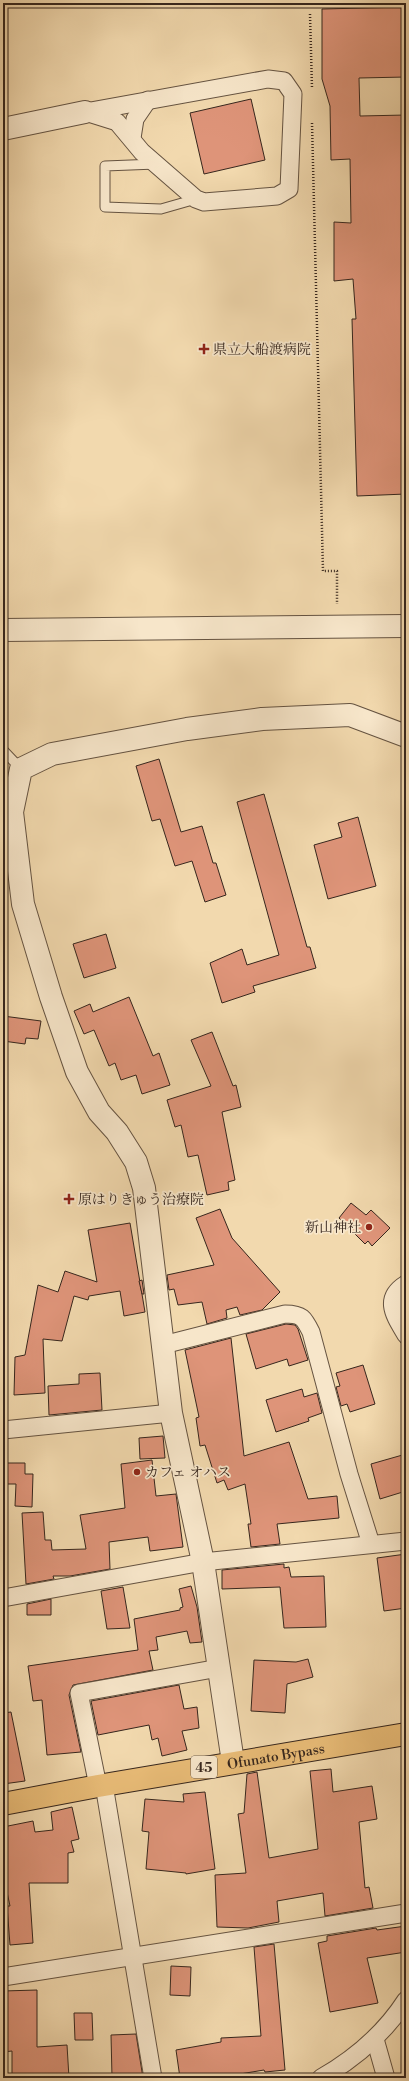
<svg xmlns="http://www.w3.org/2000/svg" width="409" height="2081" font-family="'Libre Bodoni','Noto Serif JP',serif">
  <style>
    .building { fill: #de9479; stroke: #36261d }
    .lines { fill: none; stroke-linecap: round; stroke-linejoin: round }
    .service-casing { stroke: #655341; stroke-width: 11 }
    .minor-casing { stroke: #655341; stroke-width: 19 }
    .tertiary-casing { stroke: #655341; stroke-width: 24 }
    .trunk-casing { stroke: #36261d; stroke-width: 24 }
    .path { stroke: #36261d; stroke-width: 2.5; stroke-dasharray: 1 2; stroke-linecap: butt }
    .service { stroke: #f7e6ca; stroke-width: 9 }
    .minor { stroke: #f7e6ca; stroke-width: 17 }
    .tertiary { stroke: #f7e6ca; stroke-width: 22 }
    .trunk { stroke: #e9bc77; stroke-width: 22 }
    .poi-dot { fill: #8f2418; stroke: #f7e6ca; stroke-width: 1.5 }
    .labels { text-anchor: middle; stroke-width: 3.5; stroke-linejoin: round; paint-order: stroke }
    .shield { fill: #f7e6ca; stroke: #706051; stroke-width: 1 }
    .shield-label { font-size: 13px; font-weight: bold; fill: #36261d }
    .poi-label { font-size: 14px; fill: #36261d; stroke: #f7e6ca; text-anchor: start }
    .street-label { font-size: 14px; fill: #36261d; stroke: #f7e6ca }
  </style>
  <rect width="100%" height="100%" fill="#f2d9ae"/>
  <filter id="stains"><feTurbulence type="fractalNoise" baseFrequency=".005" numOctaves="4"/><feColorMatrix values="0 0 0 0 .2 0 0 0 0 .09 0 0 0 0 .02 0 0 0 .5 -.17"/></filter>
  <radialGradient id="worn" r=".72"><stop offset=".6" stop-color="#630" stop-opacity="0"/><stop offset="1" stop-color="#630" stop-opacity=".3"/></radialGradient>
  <g class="building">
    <polygon points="406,7 406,77 359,78 360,116 406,115 406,494 357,496 352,319 356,319 353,279 334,281 334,222 351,223 350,159 331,160 330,106 322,79 322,9"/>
    <polygon points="251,99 265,160 204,174 190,113"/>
    <polygon points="159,759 181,832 202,826 213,863 216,863 226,895 205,902 192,861 175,866 160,819 152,821 136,766"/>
    <polygon points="264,794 307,947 310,947 316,968 253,986 255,992 222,1003 210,963 242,949 247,965 279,955 237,802"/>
    <polygon points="358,817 376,886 328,899 314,845 342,837 338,823"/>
    <polygon points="106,934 116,968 84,978 73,944"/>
    <polygon points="129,997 153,1056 159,1053 170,1085 142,1094 136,1075 121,1080 115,1063 109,1066 94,1030 84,1034 74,1011 90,1004 93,1012"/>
    <polygon points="3,1016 41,1021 38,1039 26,1038 25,1044 3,1041"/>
    <polygon points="212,1032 233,1086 236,1085 241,1107 222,1112 235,1180 228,1182 229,1190 207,1195 198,1155 188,1157 181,1125 175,1127 167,1100 211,1086 191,1040"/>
    <polygon points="351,1203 366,1215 371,1210 390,1228 372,1246 368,1241 365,1244 339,1218"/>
    <polygon points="220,1209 232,1238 280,1292 262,1310 240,1315 237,1307 226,1310 227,1318 207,1324 202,1302 178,1305 174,1289 169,1290 167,1275 214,1265 196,1218"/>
    <polygon points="130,1223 145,1312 124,1316 120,1291 89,1296 88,1300 74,1296 62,1341 43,1339 45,1393 14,1395 15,1357 25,1355 38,1285 58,1292 65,1271 97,1282 88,1230"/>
    <polygon points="142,1280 144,1294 142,1294 139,1281"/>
    <polygon points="286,1324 295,1325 298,1329 308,1360 289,1366 287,1359 256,1369 246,1334"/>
    <polygon points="231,1338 244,1456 289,1442 308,1499 337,1496 339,1518 277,1524 280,1544 251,1547 248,1524 251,1524 245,1484 228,1490 224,1480 217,1483 205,1445 200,1446 196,1418 199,1417 185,1350"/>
    <polygon points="363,1365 375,1404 350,1412 347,1404 341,1406 336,1387 340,1386 336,1373"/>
    <polygon points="100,1373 102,1410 49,1415 48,1386 79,1384 79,1374"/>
    <polygon points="302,1389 304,1397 317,1393 322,1413 308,1418 309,1421 276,1432 266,1400"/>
    <polygon points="163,1436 165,1458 140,1459 139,1438"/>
    <polygon points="406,1454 406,1491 380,1499 371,1464"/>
    <polygon points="152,1460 156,1496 176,1494 183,1547 150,1551 148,1537 109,1542 110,1569 70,1576 53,1576 54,1579 26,1584 22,1513 43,1512 45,1540 51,1540 52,1550 86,1549 80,1515 125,1508 121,1464"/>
    <polygon points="3,1463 25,1463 25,1474 33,1474 32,1507 15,1506 16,1484 3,1484"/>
    <polygon points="406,1554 406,1608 384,1611 377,1558"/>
    <polygon points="284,1564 284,1568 289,1567 291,1577 324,1576 326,1627 284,1628 280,1587 222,1589 222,1570"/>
    <polygon points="191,1586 197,1607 202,1642 190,1643 187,1631 156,1637 158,1650 149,1651 153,1670 73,1685 69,1695 81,1752 47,1755 42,1700 33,1701 28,1666 138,1650 134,1619 180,1610 180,1608 183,1607 179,1589"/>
    <polygon points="123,1587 130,1628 107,1629 101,1591"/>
    <polygon points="51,1599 51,1615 27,1615 27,1604"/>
    <polygon points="308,1659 313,1677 287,1684 285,1713 251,1711 254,1660 296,1662"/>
    <polygon points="179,1685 184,1709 197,1707 199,1728 182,1731 187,1750 162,1756 158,1738 152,1740 149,1725 98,1735 91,1701"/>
    <polygon points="11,1712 25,1781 3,1784 3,1713"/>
    <polygon points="331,1769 333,1792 372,1786 377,1819 359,1822 365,1888 369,1887 373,1908 325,1916 323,1893 277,1901 279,1922 248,1928 217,1927 215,1875 246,1873 238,1814 244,1813 247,1774 257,1772 269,1858 318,1849 310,1771"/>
    <polygon points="205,1792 215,1869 186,1874 186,1873 146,1869 149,1832 142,1831 145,1799 184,1802 183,1794"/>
    <polygon points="72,1807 79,1839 71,1841 74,1852 68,1853 68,1883 29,1883 33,1943 10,1945 7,1906 10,1906 3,1873 3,1827 33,1821 35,1832 53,1830 51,1812"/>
    <polygon points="406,1926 406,1952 367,1958 378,2003 330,2012 318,1943 327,1941 327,1936 376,1928 377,1930"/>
    <polygon points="274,1944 285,2070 265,2072 264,2070 216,2078 180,2078 176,2050 221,2042 221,2038 261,2036 254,1947"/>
    <polygon points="171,1966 191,1967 190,1996 170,1995"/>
    <polygon points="37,1990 37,2047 67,2045 69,2078 12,2078 12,2051 3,2052 3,1991"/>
    <polygon points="74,2013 92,2013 93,2040 75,2040"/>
    <polygon points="136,2034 143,2078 112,2077 111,2035"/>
  </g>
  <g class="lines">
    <defs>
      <g id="service">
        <polyline points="156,164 105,166 105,207 161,209 196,199"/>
        <polyline points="3,750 21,769"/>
      </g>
      <g id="minor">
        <polygon points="268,79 284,81 293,94 289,189 277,196 204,202 196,199 142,152 117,122 85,112"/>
        <polyline points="132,138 135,119 148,100"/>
        <path d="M406 1284C382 1299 395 1316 406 1335"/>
        <path d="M163 1345 285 1314C302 1314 304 1318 311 1332L349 1474 371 1544"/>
        <polyline points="3,1430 171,1413"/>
        <polyline points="3,1598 203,1562 406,1541"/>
        <polyline points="104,1785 153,2078"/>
        <polyline points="98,1786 79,1693 219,1668"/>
        <polyline points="3,1977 406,1913"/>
        <polyline points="375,2039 386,2078"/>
        <path d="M321 2078C356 2058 384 2034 406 2000"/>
      </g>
      <g id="tertiary">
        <polyline points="3,129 85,112"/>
        <polyline points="3,630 406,626"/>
        <polyline points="233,1762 203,1562 171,1413 144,1188 136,1162 117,1132 99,1112 77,1072 51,997 23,904 12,812 21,769 52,754 187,729 262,719 350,715 406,736"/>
      </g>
      <g id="trunk">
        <path id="s1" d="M3 1804 98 1786 406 1734"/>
      </g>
    </defs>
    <use href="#service" class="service-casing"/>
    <use href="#minor" class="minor-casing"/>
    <use href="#tertiary" class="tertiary-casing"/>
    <use href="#trunk" class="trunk-casing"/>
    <g class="path">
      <polyline points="310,14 312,88"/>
      <polyline points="312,123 323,571 337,571 337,604"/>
    </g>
    <use href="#service" class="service"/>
    <use href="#minor" class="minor"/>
    <use href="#tertiary" class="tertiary"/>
    <use href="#trunk" class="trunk"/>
  </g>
  <g class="poi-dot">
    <path d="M202 343h4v4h4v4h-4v4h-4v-4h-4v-4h4z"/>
    <path d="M67 1193h4v4h4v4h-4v4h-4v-4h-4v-4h4z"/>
    <circle cx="369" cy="1227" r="4"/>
    <circle cx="137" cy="1472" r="4"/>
  </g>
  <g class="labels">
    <rect class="shield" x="191" y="1756" width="26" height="22" rx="3"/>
    <g class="shield-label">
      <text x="204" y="1772">45</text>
    </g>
    <g class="poi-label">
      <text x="213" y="354">県立大船渡病院</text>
      <text x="78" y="1204">原はりきゅう治療院</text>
      <text x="361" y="1232" text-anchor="end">新山神社</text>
      <text x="145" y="1477">カフェ オハス</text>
    </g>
    <g class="street-label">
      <text dy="5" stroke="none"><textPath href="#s1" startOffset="277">Ofunato Bypass</textPath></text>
    </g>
  </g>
  <rect width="409" height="2081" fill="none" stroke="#f2d9ae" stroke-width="16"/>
  <rect x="4" y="4" width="401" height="2073" fill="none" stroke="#36261d" stroke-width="2"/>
  <rect x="8" y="8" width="393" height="2065" fill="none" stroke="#36261d"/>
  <rect width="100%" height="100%" filter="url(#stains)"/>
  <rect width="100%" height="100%" fill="url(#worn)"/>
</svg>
